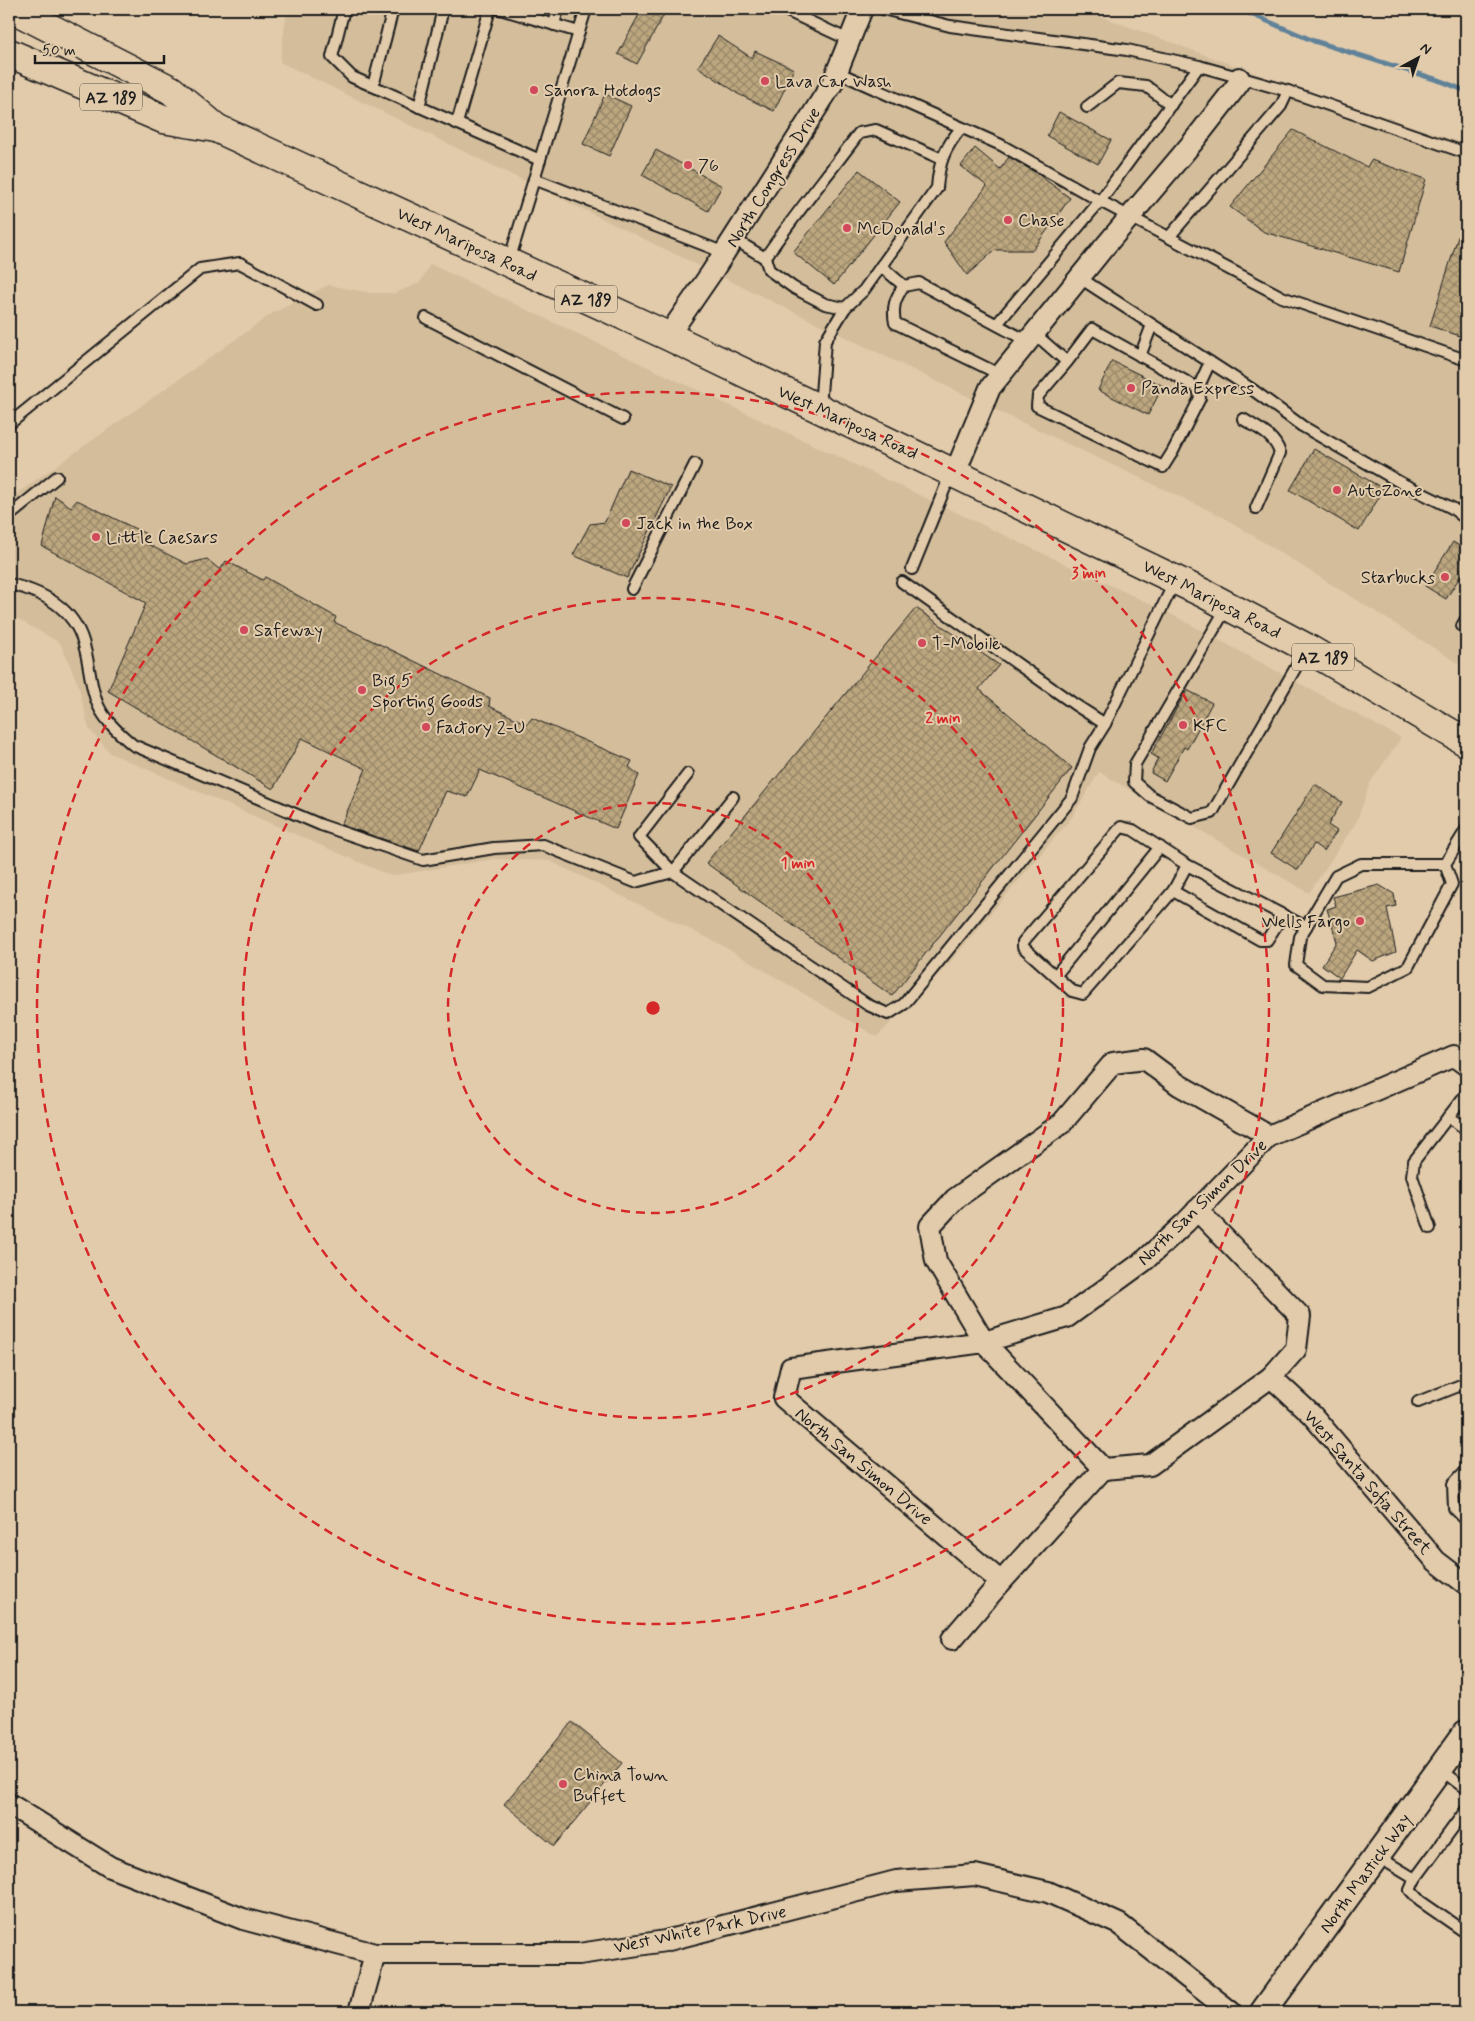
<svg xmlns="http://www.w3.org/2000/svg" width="1475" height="2021" font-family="Mynerve,sans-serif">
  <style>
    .built { fill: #d3bd9b }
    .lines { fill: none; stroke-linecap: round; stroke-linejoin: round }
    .stream { stroke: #618299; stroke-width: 5 }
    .building { fill: url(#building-cross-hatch); stroke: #1c1c1c }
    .service-casing { stroke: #1c1c1c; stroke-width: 14 }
    .minor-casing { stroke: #1c1c1c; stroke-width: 24 }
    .tertiary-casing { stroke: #1c1c1c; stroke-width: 29 }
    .primary-casing { stroke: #1c1c1c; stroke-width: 31 }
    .service { stroke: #e2cbab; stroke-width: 10 }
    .minor { stroke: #e2cbab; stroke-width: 20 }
    .tertiary { stroke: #e2cbab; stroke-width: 25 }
    .primary { stroke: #e2cbab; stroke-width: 28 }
    .ring { fill: none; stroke: #d62828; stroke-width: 2.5; stroke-dasharray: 9 6 }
    .poi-dot { fill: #d1495b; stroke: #e2cbab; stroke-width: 2 }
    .labels { text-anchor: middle; stroke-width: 4; stroke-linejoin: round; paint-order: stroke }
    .shield { fill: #e2cbab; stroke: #575047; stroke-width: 1 }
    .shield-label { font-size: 16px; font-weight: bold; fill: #1c1c1c }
    .poi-label { font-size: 18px; fill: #1c1c1c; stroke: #e2cbab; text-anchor: start }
    .street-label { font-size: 18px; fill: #1c1c1c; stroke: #e2cbab }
    .centre { fill: #d62828; stroke: #e2cbab; stroke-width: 2.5 }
    .ring-label { font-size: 15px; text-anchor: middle; font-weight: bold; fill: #d62828; stroke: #e2cbab; stroke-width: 4; stroke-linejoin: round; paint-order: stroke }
  </style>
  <defs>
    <pattern id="building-cross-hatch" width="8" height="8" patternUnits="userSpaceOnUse" patternTransform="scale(1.25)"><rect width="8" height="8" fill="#bca77f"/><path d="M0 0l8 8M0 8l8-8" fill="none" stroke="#988767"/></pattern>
  </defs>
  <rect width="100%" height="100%" fill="#e2cbab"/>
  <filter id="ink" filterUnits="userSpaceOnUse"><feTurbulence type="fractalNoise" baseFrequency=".02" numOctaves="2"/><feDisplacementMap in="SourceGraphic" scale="10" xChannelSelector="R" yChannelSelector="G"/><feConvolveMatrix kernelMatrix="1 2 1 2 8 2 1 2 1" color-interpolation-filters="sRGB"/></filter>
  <g filter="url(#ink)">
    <g class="built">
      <polygon points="287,9 1081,9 1265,77 1466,144 1466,668 1223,517 1002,413 280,62"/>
      <polygon points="430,264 1169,613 1401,738 1370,783 1357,821 1309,893 1099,772 1072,817 950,962 877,1037 716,942 550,861 494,859 391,876 110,753 89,729 78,684 60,643 9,614 9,499 273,313 328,285 371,293 395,293 420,283"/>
    </g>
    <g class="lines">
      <polyline class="stream" points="1239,9 1314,41 1441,81 1466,91"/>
    </g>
    <g class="building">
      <polygon points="642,9 667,9 637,64 618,54"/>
      <polygon points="718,36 752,58 755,51 794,69 774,111 736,93 736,92 698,67"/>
      <polygon points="605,94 631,106 609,156 583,144"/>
      <polygon points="1059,112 1111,140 1098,164 1047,136"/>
      <polygon points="1293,130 1367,167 1371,160 1426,179 1399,272 1264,232 1230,207"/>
      <polygon points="975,148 1000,169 1009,157 1035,172 1070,198 1033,250 995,250 967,275 944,242 987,186 961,166"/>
      <polygon points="656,150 722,186 708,211 642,175"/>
      <polygon points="859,170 900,202 834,285 793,252"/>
      <polygon points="1463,221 1466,222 1466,338 1430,326"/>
      <polygon points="1112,361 1163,386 1148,415 1098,390"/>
      <polygon points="1314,449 1384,489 1359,531 1290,490"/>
      <polygon points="628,469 671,487 627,578 573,555 590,524 605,522"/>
      <polygon points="55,496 71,507 77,500 148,535 145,543 187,564 207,559 220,570 226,561 263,580 265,577 336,617 334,622 490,698 489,706 527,724 532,718 632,761 629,767 639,775 616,829 480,770 467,797 446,791 419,851 341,825 366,769 302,738 273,789 108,691 146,603 42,546"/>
      <polygon points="1453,542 1466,550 1466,567 1446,599 1425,586"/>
      <polygon points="916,608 999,665 979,689 1072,768 892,996 706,863"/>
      <polygon points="1187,690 1212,703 1187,749 1184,747 1165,781 1151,773 1158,758 1151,754"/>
      <polygon points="1315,784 1342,802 1328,825 1337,831 1324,851 1314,844 1298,870 1271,853"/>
      <polygon points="1379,885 1394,894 1396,906 1387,908 1396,952 1373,961 1357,950 1340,978 1322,965 1337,942 1327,909 1336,906 1333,897"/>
      <polygon points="572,1722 622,1763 554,1846 504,1804"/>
    </g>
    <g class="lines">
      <defs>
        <g id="service">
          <polyline points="344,9 332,57 352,77 540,160"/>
          <polyline points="500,9 579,32"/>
          <polyline points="783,9 849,40"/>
          <polyline points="883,9 950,26 1127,50 1199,66 1288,91 1466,153"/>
          <polyline points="554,25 558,9"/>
          <polyline points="837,72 1001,145 1100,201 1282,297 1466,360"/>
          <polyline points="373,86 393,9"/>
          <polyline points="419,107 443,9"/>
          <polyline points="1087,107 1118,83 1146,86 1171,105"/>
          <polyline points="457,123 490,9"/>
          <polyline points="534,179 725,253"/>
          <polyline points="1169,237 1281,106 1288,91"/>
          <path d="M734 239 765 258 769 270 794 288 825 304 845 308 864 290 937 188C939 161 945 148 961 128"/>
          <path d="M765 258C794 215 828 175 859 133L876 130 942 159"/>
          <polyline points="509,261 586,9"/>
          <polyline points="881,266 904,286"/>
          <polyline points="1080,278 1253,390 1302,426 1403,484 1452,508 1466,519"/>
          <polyline points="426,318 623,419"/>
          <polyline points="997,324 1100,201 1199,66"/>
          <polyline points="1035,334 1067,362 1092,329 1198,388 1200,398 1173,451 1163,467 1037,406 1038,396 1067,362"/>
          <polyline points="1140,356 1152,325"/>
          <path d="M1001 375 895 323C892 307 895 298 904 286L919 283 1029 342"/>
          <polyline points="1198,388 1210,362"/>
          <polyline points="820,408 825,341 845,308"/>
          <path d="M1243 419C1259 429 1274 435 1280 453L1256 508"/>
          <polyline points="9,424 200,269 240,263 317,305"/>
          <polyline points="9,516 57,477"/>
          <polyline points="912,569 951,473"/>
          <polyline points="902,582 1074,704 1105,724 1175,581"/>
          <path d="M9 584C45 592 77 610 85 649 90 667 90 687 98 705 105 721 120 734 133 745L321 825 423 860 494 848 543 845 635 882 673 872 639 837 688 774"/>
          <polyline points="632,589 695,464"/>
          <polyline points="1227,607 1135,764 1134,782 1150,796 1192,818 1212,813 1307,648"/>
          <polyline points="1462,626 1466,619"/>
          <polyline points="733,797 673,872 868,1005 888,1014 904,1004 1072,798 1090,748 1105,724"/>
          <polyline points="1445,864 1452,884 1408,967 1368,987 1323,985 1296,965 1300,937 1336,876 1361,864 1445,864 1466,830"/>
          <polyline points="1187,865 1173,891 1083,994 1072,991 1023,947 1023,942 1121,827 1133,830 1187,865 1306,927"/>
          <polyline points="1173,891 1260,940 1267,940 1283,915"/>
          <polyline points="1055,976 1160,847"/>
          <polyline points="1448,1117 1466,1129"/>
          <polyline points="1430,1228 1412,1176 1414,1161 1466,1094"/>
          <polyline points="1418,1402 1466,1383"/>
          <polyline points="1466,1470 1453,1484 1454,1508 1466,1520"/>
          <polyline points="1440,1769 1466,1789"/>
          <polyline points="1377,1856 1415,1879 1410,1890 1420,1901 1462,1930"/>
          <polyline points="1415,1879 1466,1810"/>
        </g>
        <g id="minor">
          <polyline points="668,336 712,272 832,84 862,9"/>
          <polyline points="955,473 990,388 1101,251 1193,142 1239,83 1239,78"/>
          <polyline points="1271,1377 1312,1415 1436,1561 1466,1584"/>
          <polyline points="1103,1469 1001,1582 784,1398 791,1368 984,1342 936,1261 930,1226 955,1199 1062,1123 1113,1063 1144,1059 1179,1085 1269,1136"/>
          <polyline points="1103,1469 984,1342 1067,1317 1144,1261 1185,1223 1269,1136 1454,1056 1466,1065"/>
          <polyline points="1103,1469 1150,1465 1271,1377 1296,1349 1300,1316 1197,1210"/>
          <polyline points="952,1639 1001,1582"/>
          <polyline points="9,1804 110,1867 243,1919 375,1954 579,1954 665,1941 896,1881 975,1875 1048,1892 1119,1924 1231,2012"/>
          <polyline points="359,2012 375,1954"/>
        </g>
        <polyline id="tertiary" points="1263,2012 1466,1733"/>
        <g id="primary">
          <polyline points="13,9 171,90 215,127"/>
          <polyline points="9,53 163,119 216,128 668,336 1205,594 1307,648 1466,742"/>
        </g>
      </defs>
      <use href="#service" class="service-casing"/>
      <use href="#minor" class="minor-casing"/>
      <use href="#tertiary" class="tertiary-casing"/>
      <use href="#primary" class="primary-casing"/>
      <use href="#service" class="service"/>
      <use href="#minor" class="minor"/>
      <use href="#tertiary" class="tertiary"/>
      <use href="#primary" class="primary"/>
    </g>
  </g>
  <g class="ring">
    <circle cx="653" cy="1008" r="205"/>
    <circle cx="653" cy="1008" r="410"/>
    <circle cx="653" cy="1008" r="616"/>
  </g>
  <g class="poi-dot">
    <circle cx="765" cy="81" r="5"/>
    <circle cx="534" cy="90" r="5"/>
    <circle cx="688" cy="165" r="5"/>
    <circle cx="1008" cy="220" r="5"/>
    <circle cx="847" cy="228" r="5"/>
    <circle cx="1131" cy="388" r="5"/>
    <circle cx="1337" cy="490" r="5"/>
    <circle cx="626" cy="523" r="5"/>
    <circle cx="96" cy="537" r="5"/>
    <circle cx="1445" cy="577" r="5"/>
    <circle cx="244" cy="630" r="5"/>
    <circle cx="922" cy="643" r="5"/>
    <circle cx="362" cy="690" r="5"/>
    <circle cx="1183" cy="725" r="5"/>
    <circle cx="426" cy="727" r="5"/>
    <circle cx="1360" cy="921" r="5"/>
    <circle cx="563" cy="1784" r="5"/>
  </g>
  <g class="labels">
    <g class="shield">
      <rect x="80" y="83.5" width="62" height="27" rx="4"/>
      <rect x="555" y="285.5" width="62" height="27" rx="4"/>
      <rect x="1292" y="643.5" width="62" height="27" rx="4"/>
    </g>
    <g class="shield-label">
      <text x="111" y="103">AZ 189</text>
      <text x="586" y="305">AZ 189</text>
      <text x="1323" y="663">AZ 189</text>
    </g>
    <g class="poi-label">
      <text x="775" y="87">Lava Car Wash</text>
      <text x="544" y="96">Sanora Hotdogs</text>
      <text x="698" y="171">76</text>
      <text x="1018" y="226">Chase</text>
      <text x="857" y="234">McDonald's</text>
      <text x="1141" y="394">Panda Express</text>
      <text x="1347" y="496">AutoZone</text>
      <text x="636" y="529">Jack in the Box</text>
      <text x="106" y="543">Little Caesars</text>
      <text x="1435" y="583" text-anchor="end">Starbucks</text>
      <text x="254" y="636">Safeway</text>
      <text x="932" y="649">T-Mobile</text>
      <text x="372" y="686">Big 5<tspan x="372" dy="21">Sporting Goods</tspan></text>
      <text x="1193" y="731">KFC</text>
      <text x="436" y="733">Factory 2-U</text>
      <text x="1350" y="927" text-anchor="end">Wells Fargo</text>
      <text x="573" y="1780">China Town<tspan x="573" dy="21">Buffet</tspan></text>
    </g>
    <g class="street-label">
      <text transform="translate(773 177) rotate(-58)" y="6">North Congress Drive</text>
      <text transform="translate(467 244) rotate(25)" y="6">West Mariposa Road</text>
      <text transform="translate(848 422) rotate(25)" y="6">West Mariposa Road</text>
      <text transform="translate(1212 599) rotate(27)" y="6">West Mariposa Road</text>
      <text transform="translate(1202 1202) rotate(-44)" y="6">North San Simon Drive</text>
      <text transform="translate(864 1466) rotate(40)" y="6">North San Simon Drive</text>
      <text transform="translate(1368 1482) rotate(49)" y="6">West Santa Sofia Street</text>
      <text transform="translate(1365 1873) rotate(-54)" y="6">North Mastick Way</text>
      <text transform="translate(700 1929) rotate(-12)" y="6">West White Park Drive</text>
    </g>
  </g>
  <circle cx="653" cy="1008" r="8" class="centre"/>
  <g class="ring-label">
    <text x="1089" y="578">3 min</text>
    <text x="943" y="723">2 min</text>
    <text x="798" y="868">1 min</text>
  </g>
  <rect width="1475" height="2021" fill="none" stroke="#e2cbab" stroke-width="30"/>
  <rect x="15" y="15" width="1445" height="1991" fill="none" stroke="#1c1c1c" stroke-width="2" filter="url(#ink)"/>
  <g transform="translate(1418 58) rotate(40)" stroke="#e2cbab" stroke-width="4" paint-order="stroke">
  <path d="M0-4L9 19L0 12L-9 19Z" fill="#1c1c1c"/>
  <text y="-8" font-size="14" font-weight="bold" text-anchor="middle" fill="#1c1c1c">N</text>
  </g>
  <path d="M35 55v8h129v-8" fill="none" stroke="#1c1c1c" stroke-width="2.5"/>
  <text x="42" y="55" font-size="15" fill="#1c1c1c" stroke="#e2cbab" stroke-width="4" paint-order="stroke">50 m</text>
</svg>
